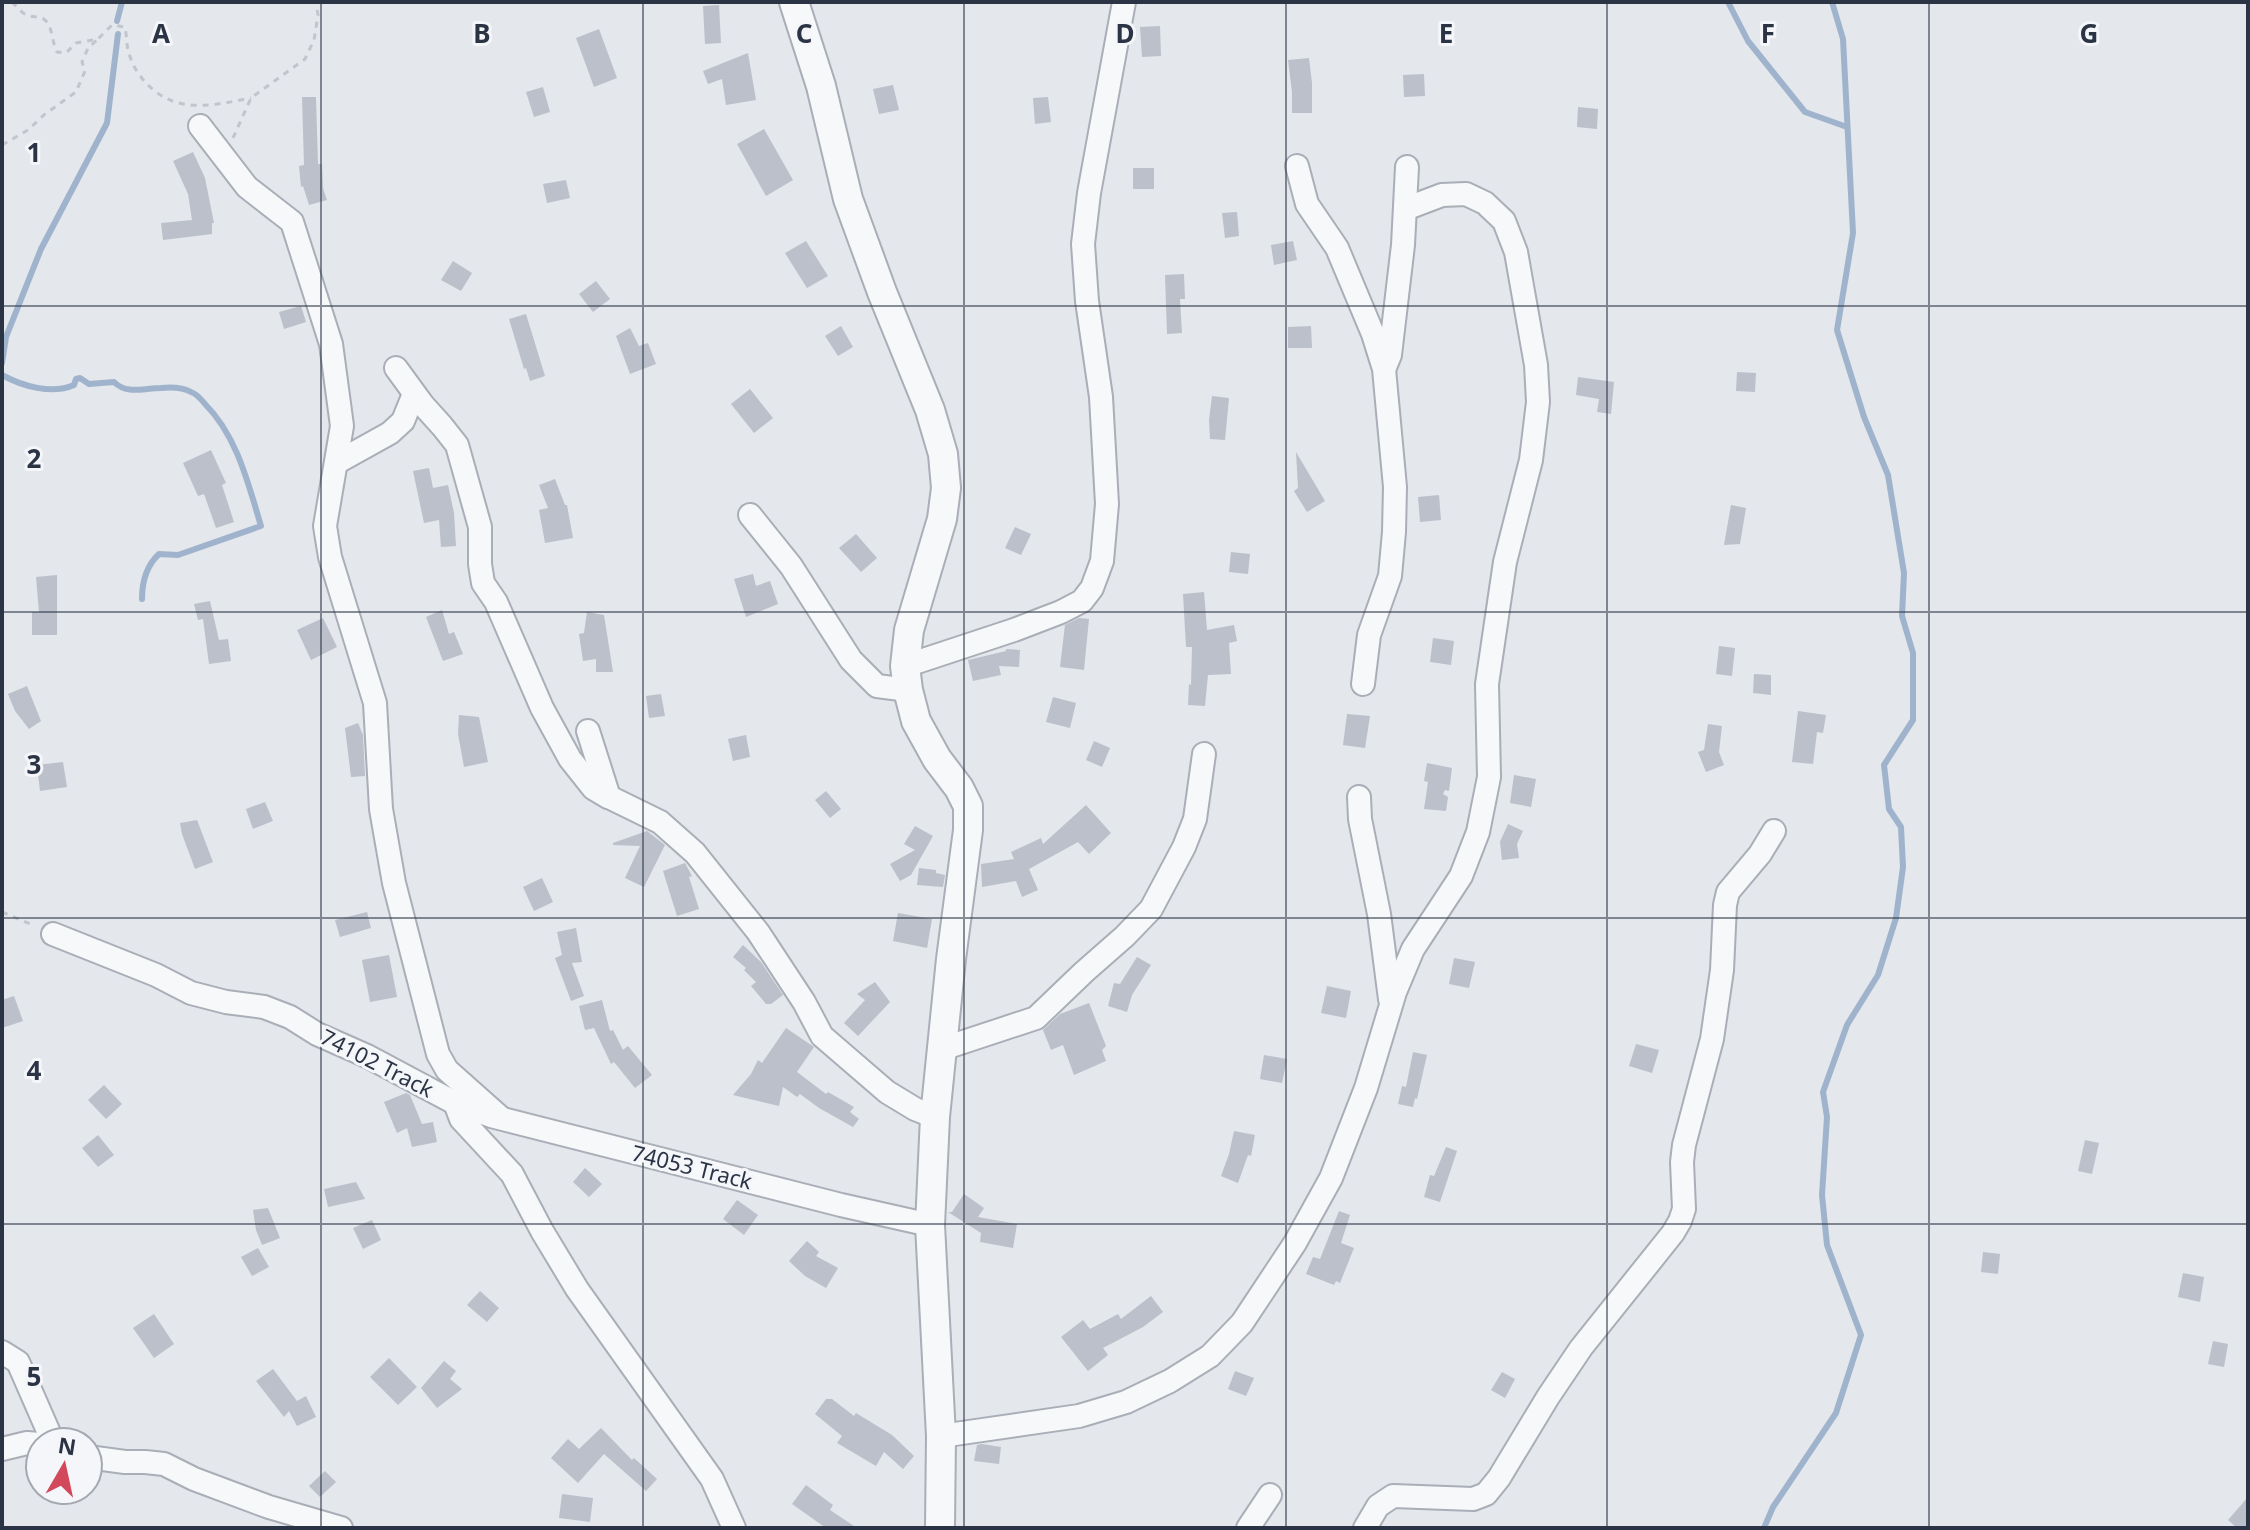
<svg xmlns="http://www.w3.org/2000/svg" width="2250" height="1530" font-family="'Noto Sans',sans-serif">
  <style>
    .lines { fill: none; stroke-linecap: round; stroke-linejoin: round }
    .stream { stroke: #9fb4cc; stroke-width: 6 }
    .building { fill: #bbc0ca }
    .minor-casing { stroke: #a9aeb7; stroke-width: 26 }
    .tertiary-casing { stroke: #a9aeb7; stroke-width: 32 }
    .path { stroke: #c2c5cb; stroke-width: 3; stroke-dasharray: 6 6; stroke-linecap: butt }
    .minor { stroke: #f7f8fa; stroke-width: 22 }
    .tertiary { stroke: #f7f8fa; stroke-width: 28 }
    .grid { fill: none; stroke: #2b3445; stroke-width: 2; stroke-opacity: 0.55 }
    .labels { text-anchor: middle; stroke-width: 6; stroke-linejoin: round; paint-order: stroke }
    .street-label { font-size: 22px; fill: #2b3445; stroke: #f4f6f9 }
    .grid-label { font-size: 26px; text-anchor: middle; font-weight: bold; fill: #2b3445; stroke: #f4f6f9; stroke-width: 6; stroke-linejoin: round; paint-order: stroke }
  </style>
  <rect width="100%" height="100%" fill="#e4e7ec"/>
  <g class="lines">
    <g class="stream">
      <polyline points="1728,2 1748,41 1805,112 1847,127"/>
      <polyline points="117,21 122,2"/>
      <polyline points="2,363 6,337 41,249 107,123 118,34"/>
      <path d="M2 375C22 386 52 395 74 385L76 379 80 378 89 384 114 382C127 395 144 388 161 388 171 387 182 387 191 392 197 394 201 399 205 404 237 436 248 483 261 526L178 555 159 554C146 566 142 581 142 599"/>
      <polyline points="1764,1528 1773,1507 1836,1413 1861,1335 1827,1245 1822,1195 1827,1117 1823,1092 1847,1025 1878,975 1896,918 1903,867 1901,827 1889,809 1884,765 1913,720 1913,653 1902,616 1904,573 1888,475 1864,417 1837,330 1853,233 1843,39 1832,2"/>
    </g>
  </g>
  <g class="building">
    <polygon points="719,5 721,43 705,44 703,6"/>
    <polygon points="1160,26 1161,56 1142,57 1140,27"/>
    <polygon points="599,29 617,78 594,87 576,38"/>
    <polygon points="748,53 756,100 726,105 722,79 708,84 703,71"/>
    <polygon points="1309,58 1312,83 1312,113 1292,113 1292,92 1288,60"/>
    <polygon points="1424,74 1425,96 1404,97 1403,75"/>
    <polygon points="893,85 899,110 879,114 873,89"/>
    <polygon points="543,87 550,112 534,117 526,92"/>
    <polygon points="302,97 316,97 318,164 322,164 323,188 327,200 309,205 303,186 301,187 299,166 304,165"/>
    <polygon points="1048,97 1051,122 1035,124 1033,98"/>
    <polygon points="1578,107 1598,109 1597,129 1577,127"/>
    <polygon points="764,129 793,180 766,196 737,144"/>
    <polygon points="193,152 205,178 214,223 212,223 212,234 163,240 161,223 192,220 188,194 173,161"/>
    <rect x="1133" y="168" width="21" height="21"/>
    <polygon points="566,180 570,198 547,203 543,184"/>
    <polygon points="1237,212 1239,236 1225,238 1222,213"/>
    <polygon points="806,241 828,276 807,288 785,253"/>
    <polygon points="1293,241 1297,260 1274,265 1271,245"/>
    <polygon points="453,261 472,273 461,291 441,280"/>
    <polygon points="1184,274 1185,299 1180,299 1182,333 1167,334 1165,275"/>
    <polygon points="596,281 610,299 593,312 579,294"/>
    <polygon points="301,306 306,322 284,329 279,312"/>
    <polygon points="526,314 545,376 530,381 526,368 524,369 509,319"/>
    <polygon points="841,326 853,347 838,356 825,336"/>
    <polygon points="1311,326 1312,348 1288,348 1288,327"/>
    <polygon points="630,328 639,346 648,343 656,364 630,374 616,336"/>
    <polygon points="1737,372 1756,373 1755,392 1736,391"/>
    <polygon points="1578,377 1614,382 1611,414 1597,412 1599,399 1576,395"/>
    <polygon points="750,389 773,418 754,433 731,404"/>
    <polygon points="1212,396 1229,398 1225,440 1210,439 1209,420"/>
    <polygon points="211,450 226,483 222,485 234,522 216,528 204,494 198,496 183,463"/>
    <polygon points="1296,452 1325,501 1307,512 1294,491 1298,488"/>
    <polygon points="429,468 433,488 448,485 454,513 456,546 441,547 439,520 424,523 413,471"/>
    <polygon points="555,479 565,505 567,505 573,538 545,543 539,510 548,508 539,485"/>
    <polygon points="1439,495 1441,520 1420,522 1418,497"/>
    <polygon points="1731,505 1746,508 1740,544 1724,545"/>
    <polygon points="1015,527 1031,534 1021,555 1005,548"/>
    <polygon points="856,534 877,558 861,572 839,548"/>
    <polygon points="1231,552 1250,554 1248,574 1229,572"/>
    <polygon points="753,574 756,586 770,581 778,604 746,617 734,579"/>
    <polygon points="57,575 57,635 32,635 32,612 39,612 36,577"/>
    <polygon points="1204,592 1207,630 1234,625 1237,641 1229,643 1231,674 1208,675 1205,706 1188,705 1189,684 1191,685 1192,647 1186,647 1183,594"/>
    <polygon points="210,601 219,640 228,639 231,661 209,664 203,619 198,620 194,604"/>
    <polygon points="442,610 449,634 454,632 463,654 443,661 426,617"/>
    <polygon points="587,612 604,615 613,672 596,672 596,659 583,661 579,634 584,633"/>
    <polygon points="323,618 337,647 311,660 297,630"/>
    <polygon points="1079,618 1089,619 1084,670 1060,667 1065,625"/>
    <polygon points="1433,638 1454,641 1451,665 1430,662"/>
    <polygon points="1719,646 1735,648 1732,676 1716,674"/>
    <polygon points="1006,649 1020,650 1019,667 999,666 1001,675 973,681 968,660 1006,651"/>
    <polygon points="1754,674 1771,675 1771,695 1753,693"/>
    <polygon points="27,686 41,721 29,729 15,711 8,694"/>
    <polygon points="661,694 665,716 649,718 646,696"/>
    <polygon points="1053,697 1076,703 1070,728 1046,722"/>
    <polygon points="1798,711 1826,715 1823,733 1817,732 1813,764 1792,762"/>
    <polygon points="1347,714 1370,716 1365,748 1343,745"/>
    <polygon points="459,715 479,717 488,762 464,767 458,734"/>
    <polygon points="358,723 363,735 365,776 351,777 345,728"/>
    <polygon points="1708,724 1722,726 1719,752 1724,765 1706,772 1698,752 1704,750"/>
    <polygon points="746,735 750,757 733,761 728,739"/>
    <polygon points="1094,741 1110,748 1102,767 1086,760"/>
    <polygon points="63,762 67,787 40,791 37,765"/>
    <polygon points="1427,763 1452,768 1449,791 1445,790 1443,794 1448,797 1446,811 1424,809 1428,782 1424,781"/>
    <polygon points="1514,775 1536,779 1531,807 1510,803"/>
    <polygon points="826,791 841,809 830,818 815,800"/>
    <polygon points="265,802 273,821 253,829 246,809"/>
    <polygon points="1086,805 1111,833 1089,854 1078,842 1029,869 1038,890 1022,897 1016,881 982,887 981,864 1014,859 1011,852 1041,838 1043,844"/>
    <polygon points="197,820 213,862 195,869 182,834 180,823"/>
    <polygon points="1508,824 1523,831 1517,844 1519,858 1502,860 1500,842"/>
    <polygon points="915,826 933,836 911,875 900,881 890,864 915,850 904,844"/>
    <polygon points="647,831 665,845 644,887 625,878 640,846 613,845 613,843"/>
    <polygon points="685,863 692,876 689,877 699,909 677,916 663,871"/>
    <polygon points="919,868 936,870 936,873 945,875 943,887 917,885"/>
    <polygon points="542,878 553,902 534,911 523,887"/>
    <polygon points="367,912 371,928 340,937 335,920"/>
    <polygon points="898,913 932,919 927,948 893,941"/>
    <polygon points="576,928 582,962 572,963 584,996 571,1001 555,958 562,955 557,932"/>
    <polygon points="743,945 761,962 783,995 771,1004 766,1004 751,986 756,982 744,970 746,968 733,957"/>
    <polygon points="389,955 397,997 370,1002 362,960"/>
    <polygon points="1137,957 1151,965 1132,995 1127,1012 1108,1006 1114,983 1120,984"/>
    <polygon points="1454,958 1475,962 1469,988 1449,984"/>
    <polygon points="875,982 890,1002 858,1036 844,1023 865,1000 857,994"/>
    <polygon points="1327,986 1351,991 1346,1018 1321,1013"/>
    <polygon points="14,996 23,1021 2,1028 2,1000"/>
    <polygon points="602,1000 610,1031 613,1030 623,1050 628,1046 652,1075 635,1088 614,1062 611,1064 594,1028 585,1030 579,1006"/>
    <polygon points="1089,1003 1106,1046 1102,1050 1106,1061 1074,1075 1063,1045 1051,1050 1043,1030 1060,1014"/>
    <polygon points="786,1028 814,1047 797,1072 826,1094 828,1092 854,1107 850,1112 859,1119 853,1127 819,1108 800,1094 797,1097 783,1087 779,1106 733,1095 751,1074 758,1060 762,1063"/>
    <polygon points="1636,1044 1659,1050 1652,1073 1629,1066"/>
    <polygon points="1413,1052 1427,1055 1417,1099 1415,1098 1413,1107 1398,1104 1402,1086 1406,1087"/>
    <polygon points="1264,1055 1287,1059 1282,1083 1260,1079"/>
    <polygon points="104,1085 122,1104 106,1119 88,1100"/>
    <polygon points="406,1093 410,1095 422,1124 433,1122 437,1142 412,1147 407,1128 397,1133 384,1102"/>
    <polygon points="1234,1131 1255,1135 1251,1156 1248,1155 1238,1183 1221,1176 1229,1154"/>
    <polygon points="98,1135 114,1155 98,1167 82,1148"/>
    <polygon points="2085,1140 2099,1143 2092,1174 2078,1171"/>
    <polygon points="1446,1147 1457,1151 1440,1202 1424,1197 1430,1175 1434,1176"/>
    <polygon points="585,1168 602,1184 589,1197 573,1182"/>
    <polygon points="356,1182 365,1199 328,1207 324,1189"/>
    <polygon points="964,1194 984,1208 978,1217 1017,1224 1013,1248 980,1242 981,1233 948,1212 952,1212"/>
    <polygon points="737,1200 758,1215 744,1235 723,1219"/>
    <polygon points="268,1208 280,1238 262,1245 256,1230 253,1210"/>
    <polygon points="1339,1211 1350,1215 1341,1243 1354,1248 1340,1283 1336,1281 1334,1285 1306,1274 1313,1257 1320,1259"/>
    <polygon points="372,1220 381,1240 363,1249 353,1228"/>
    <polygon points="807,1241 819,1252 816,1256 838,1268 826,1288 805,1276 789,1261"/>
    <polygon points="258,1248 269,1267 252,1276 241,1257"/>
    <polygon points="1983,1252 2000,1254 1998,1274 1981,1272"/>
    <polygon points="2183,1273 2204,1277 2200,1302 2178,1297"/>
    <polygon points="480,1291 499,1308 487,1322 467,1305"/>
    <polygon points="1151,1296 1163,1312 1143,1327 1103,1348 1108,1355 1088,1371 1061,1337 1083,1320 1090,1329 1118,1314 1121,1319"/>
    <polygon points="154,1314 174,1344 154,1358 133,1328"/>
    <polygon points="2213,1341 2228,1344 2224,1367 2208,1364"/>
    <polygon points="389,1358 417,1387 398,1405 370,1377"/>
    <polygon points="444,1361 456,1371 450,1379 462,1389 437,1408 421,1388"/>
    <polygon points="273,1369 297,1401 306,1396 316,1417 297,1426 289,1411 284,1417 256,1381"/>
    <polygon points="1235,1371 1254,1378 1246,1396 1228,1389"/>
    <polygon points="1502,1372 1515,1379 1505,1398 1491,1390"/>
    <polygon points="826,1399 832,1399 854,1416 856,1413 892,1435 914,1456 903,1469 884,1452 876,1466 837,1443 842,1436 815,1414"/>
    <polygon points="601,1428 632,1460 634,1458 657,1479 646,1491 604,1454 578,1483 551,1458 568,1439 579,1449"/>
    <polygon points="982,1444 1001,1447 999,1464 974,1461 977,1445"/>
    <polygon points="325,1471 336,1482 320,1497 309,1486"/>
    <polygon points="806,1485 833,1505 830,1510 857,1528 826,1528 792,1504"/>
    <polygon points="562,1494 593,1498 590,1522 559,1518"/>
    <polygon points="2248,1497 2248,1528 2237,1528 2228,1520"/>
  </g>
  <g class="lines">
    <defs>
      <g id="minor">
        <polyline points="200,126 247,187 292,222 331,344 342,426 325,526 330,557 375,703 381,809 394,883 438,1054 447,1070 501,1118"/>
        <polyline points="1297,166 1307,204 1337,248 1373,334 1384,369 1395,487 1394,532 1390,576 1369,635 1363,684"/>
        <polyline points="1385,367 1390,355 1403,245 1407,167"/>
        <polyline points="396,368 423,405 442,426 457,445 480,527 480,564 483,583 496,602 542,708 570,759 593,788 608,797"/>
        <polyline points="336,463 390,433 403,421 414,394"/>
        <polyline points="750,515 791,566 851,660 877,686 908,690"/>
        <polyline points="905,666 1014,630 1061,612 1082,601 1092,588 1102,561 1107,504 1101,397 1087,301 1083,244 1089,193 1124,2"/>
        <polyline points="588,731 609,797 660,822 695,853 758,932 804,1002 822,1036 887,1092 915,1109 935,1117"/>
        <polyline points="1359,797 1360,819 1379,914 1390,999"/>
        <polyline points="53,934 156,975 191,993 226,1002 264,1007 290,1017 317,1034 367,1056 455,1103 491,1116 841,1205 930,1225"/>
        <polyline points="942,1049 1036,1018 1084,972 1125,936 1151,909 1184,847 1195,819 1204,754"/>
        <polyline points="455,1103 461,1119 512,1174 542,1231 577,1289 712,1479 734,1528"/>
        <polyline points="2,1352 18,1362 53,1442"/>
        <polyline points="941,1436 1079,1416 1126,1402 1170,1381 1210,1356 1242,1323 1295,1243 1331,1178 1366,1088 1395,992 1413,949 1461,876 1478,832 1489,777 1487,684 1505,562 1531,460 1538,402 1536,365 1516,252 1504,221 1485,203 1466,194 1442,195 1405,209"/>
        <polyline points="2,1449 27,1443 40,1444"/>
        <polyline points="88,1457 125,1462 145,1462 164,1464 194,1479 269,1507 341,1528"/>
        <polyline points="1248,1528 1270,1495"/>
        <polyline points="1365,1528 1378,1506 1393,1496 1473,1499 1486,1494 1499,1478 1548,1397 1581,1348 1673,1233 1680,1221 1684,1209 1682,1162 1684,1145 1712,1039 1722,970 1725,905 1728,892 1760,854 1774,831"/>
      </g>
      <polyline id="tertiary" points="794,2 821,86 848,199 882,292 930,410 943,454 946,488 942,519 909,630 905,666 908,690 916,721 937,759 959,788 968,806 968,830 951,959 935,1117 930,1225 941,1436 940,1528"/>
    </defs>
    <use href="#minor" class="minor-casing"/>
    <use href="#tertiary" class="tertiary-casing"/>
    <g class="path">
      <path d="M12 2C17 6 21 13 27 15 33 18 41 15 46 21 53 29 52 43 57 52L66 53 76 43 98 39 112 25 125 27C127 36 126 45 129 53 132 65 139 76 148 85 178 115 214 105 251 98"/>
      <polyline points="233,138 251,98 305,59 314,40 318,15 316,2"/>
      <polyline points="2,145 28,130 45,114 76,92 85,71 82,62 88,48 98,39"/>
      <polyline points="2,912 35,926"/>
    </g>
    <use href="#minor" class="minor"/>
    <use href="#tertiary" class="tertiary"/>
  </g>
  <path class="grid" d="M321 2V1528M643 2V1528M964 2V1528M1286 2V1528M1607 2V1528M1929 2V1528M2 306H2248M2 612H2248M2 918H2248M2 1224H2248"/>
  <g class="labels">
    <g class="street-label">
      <text transform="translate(377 1063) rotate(27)" y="8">74102 Track</text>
      <text transform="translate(692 1167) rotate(14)" y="8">74053 Track</text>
    </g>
  </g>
  <g class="grid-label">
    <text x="161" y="43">A</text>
    <text x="482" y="43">B</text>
    <text x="804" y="43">C</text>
    <text x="1125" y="43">D</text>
    <text x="1446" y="43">E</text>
    <text x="1768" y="43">F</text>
    <text x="2089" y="43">G</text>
    <text x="34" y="162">1</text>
    <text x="34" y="468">2</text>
    <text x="34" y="774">3</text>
    <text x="34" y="1080">4</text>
    <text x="34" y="1386">5</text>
  </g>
  <rect width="2250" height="1530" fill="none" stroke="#2b3445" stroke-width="8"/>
  <g transform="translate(64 1466) rotate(9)"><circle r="38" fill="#f4f6f9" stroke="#a4a8b1" stroke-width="2"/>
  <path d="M0-6L14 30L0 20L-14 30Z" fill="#d1495b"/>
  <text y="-12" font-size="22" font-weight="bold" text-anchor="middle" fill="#2b3445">N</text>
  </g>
</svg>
